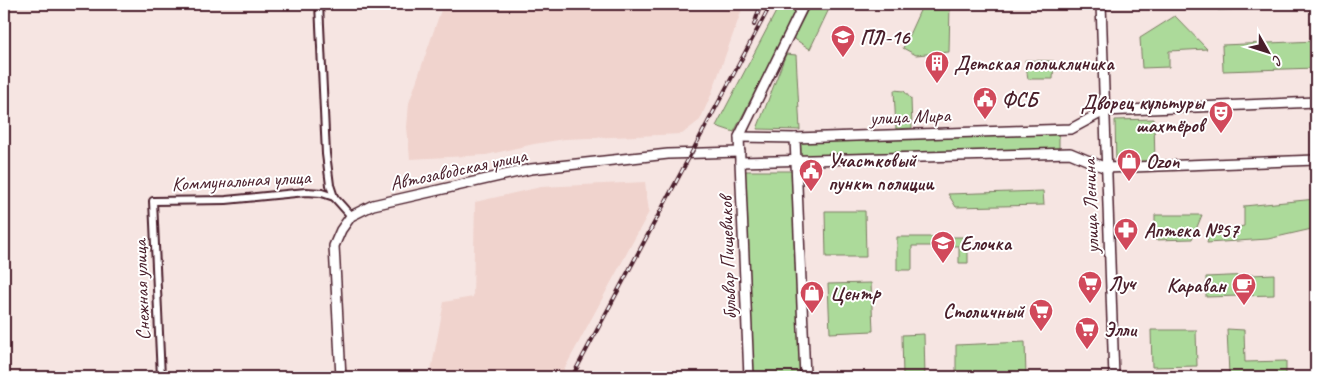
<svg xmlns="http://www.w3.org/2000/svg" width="1320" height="381" font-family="Caveat,sans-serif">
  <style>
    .built { fill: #f0d3cd }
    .green { fill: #acda9a; stroke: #7b7c62 }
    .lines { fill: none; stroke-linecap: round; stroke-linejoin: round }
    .minor-casing { stroke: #4a1f2b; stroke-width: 10 }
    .secondary-casing { stroke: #4a1f2b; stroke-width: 12 }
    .minor { stroke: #fff; stroke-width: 6 }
    .secondary { stroke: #fff; stroke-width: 9 }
    .rail-casing { stroke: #4a1f2b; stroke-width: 4 }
    .rail { stroke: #fff; stroke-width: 2; stroke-dasharray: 5.5; stroke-linecap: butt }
    .labels { text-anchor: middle; stroke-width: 4; stroke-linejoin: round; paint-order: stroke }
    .poi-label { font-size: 20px; font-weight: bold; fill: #4a1f2b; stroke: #fff; text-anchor: start }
    .street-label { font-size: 20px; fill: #4a1f2b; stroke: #fff }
  </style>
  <rect width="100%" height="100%" fill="#f6e5e2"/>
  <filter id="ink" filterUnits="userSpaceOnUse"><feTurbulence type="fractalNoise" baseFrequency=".02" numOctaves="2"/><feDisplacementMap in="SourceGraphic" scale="10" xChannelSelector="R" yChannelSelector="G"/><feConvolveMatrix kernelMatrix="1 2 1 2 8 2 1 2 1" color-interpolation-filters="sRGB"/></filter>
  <g filter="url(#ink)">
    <g class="built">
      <polygon points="443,4 744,4 711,95 700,120 682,134 565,139 534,144 486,155 410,159 407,127 409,103"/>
      <polygon points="645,182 649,212 560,377 430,377 444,302 473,297 475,202 541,187"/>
    </g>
    <g class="green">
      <polygon points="780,4 800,4 734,132 716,126"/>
      <polygon points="811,4 821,4 829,9 810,49 793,38"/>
      <polygon points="923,4 950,4 949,52 916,55 903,48"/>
      <polygon points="1211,4 1252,4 1252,9 1218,10"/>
      <polygon points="1175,16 1207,49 1169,51 1169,67 1142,68 1140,38"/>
      <polygon points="1316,41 1316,68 1223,71 1222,45"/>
      <polygon points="786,54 796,55 800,130 757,129"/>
      <polygon points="1025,60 1054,61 1053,79 1028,79"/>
      <polygon points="894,90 904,91 911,99 912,128 896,129"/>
      <polygon points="1154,119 1155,164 1116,165 1115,120"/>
      <polygon points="1059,133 1059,150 800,157 799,141"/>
      <polygon points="743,171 794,171 802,377 753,377"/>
      <polygon points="1043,191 1044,205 956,207 948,194"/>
      <polygon points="1316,199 1316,228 1268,239 1207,243 1209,233 1244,226 1244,206"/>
      <polygon points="865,211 866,257 826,257 825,211"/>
      <polygon points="1155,215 1202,215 1192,239 1155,240"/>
      <polygon points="897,237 968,237 968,263 959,263 959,246 912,246 912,270 897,270"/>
      <polygon points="1274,274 1274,295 1206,297 1206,277"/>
      <polygon points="871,283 873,331 830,333 828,284"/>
      <polygon points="1227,329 1244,330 1245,362 1286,361 1286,377 1203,377 1203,375 1229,375"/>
      <polygon points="1151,330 1196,330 1197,366 1152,367"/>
      <polygon points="924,334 925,377 903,377 902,335"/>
      <polygon points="1025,342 1026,377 956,377 956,345"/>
    </g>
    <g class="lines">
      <defs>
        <g id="minor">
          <polyline points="319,4 326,154 330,185 334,197"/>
          <polyline points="161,377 153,201 226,200 306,192 322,193 334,197 351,216"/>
        </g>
        <g id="secondary">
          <polyline points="1101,4 1114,377"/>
          <polyline points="739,137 795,138 1071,129 1104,111 1316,102"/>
          <polyline points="795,138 805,377"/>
          <polyline points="740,162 1070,153 1106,168 1316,160"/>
          <polyline points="341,377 334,246 341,230 351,216 373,205 531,169 668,154 740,152"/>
          <polyline points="749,377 739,137 804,4"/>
        </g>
      </defs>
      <use href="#minor" class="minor-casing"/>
      <use href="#secondary" class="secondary-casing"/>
      <use href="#minor" class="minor"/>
      <use href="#secondary" class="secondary"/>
      <defs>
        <g id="rail">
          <polyline points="754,25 761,4"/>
          <polyline points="572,377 771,4"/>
        </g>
      </defs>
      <use href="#rail" class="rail-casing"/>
      <use href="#rail" class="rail"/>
    </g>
  </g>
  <defs>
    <symbol id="university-pin" viewBox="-11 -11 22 30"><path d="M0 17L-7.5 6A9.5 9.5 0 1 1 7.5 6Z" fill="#d1495b" stroke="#fff"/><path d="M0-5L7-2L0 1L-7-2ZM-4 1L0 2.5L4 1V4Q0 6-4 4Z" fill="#fff"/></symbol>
    <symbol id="building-pin" viewBox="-11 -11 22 30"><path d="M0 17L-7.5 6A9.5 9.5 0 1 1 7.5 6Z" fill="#d1495b" stroke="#fff"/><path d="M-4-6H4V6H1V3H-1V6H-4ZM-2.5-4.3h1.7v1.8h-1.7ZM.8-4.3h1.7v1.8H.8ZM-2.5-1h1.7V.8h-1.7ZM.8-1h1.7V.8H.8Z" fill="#fff"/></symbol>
    <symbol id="civic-pin" viewBox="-11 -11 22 30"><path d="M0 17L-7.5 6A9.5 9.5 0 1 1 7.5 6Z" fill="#d1495b" stroke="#fff"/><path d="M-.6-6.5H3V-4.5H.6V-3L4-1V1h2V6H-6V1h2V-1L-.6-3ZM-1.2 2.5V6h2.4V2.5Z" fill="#fff"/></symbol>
    <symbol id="theatre-pin" viewBox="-11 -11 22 30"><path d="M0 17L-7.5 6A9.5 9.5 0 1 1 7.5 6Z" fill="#d1495b" stroke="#fff"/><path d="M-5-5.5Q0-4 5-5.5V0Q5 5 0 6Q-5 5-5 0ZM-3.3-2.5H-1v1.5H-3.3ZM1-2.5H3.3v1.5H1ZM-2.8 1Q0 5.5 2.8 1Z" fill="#fff"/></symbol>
    <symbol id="shop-pin" viewBox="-11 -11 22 30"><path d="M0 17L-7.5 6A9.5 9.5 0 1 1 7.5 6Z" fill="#d1495b" stroke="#fff"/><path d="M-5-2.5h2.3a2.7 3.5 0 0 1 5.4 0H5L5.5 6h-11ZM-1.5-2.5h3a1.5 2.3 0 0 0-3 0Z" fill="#fff"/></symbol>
    <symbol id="pharmacy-pin" viewBox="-11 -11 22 30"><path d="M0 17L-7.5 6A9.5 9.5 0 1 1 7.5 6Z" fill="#d1495b" stroke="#fff"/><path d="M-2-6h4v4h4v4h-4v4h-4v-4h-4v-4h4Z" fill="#fff"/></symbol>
    <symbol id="school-pin" viewBox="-11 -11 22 30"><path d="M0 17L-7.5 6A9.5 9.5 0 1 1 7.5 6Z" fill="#d1495b" stroke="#fff"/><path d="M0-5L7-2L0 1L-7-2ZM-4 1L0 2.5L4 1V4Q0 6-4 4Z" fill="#fff"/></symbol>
    <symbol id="supermarket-pin" viewBox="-11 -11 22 30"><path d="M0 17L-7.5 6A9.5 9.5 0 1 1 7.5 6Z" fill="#d1495b" stroke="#fff"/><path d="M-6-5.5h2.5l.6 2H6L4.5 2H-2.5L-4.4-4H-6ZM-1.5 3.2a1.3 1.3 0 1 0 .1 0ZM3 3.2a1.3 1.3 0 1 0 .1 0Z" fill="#fff"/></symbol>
    <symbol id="cafe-pin" viewBox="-11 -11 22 30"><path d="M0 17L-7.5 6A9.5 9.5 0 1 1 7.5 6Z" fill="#d1495b" stroke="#fff"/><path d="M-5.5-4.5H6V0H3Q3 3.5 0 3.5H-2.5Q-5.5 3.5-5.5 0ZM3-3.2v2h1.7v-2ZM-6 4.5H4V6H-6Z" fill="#fff"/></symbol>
  </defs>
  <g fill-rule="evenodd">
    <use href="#university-pin" x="829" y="23" width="28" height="38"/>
    <use href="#building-pin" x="923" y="49" width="28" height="38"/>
    <use href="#civic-pin" x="971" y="85" width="28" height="38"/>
    <use href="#theatre-pin" x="1207" y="99" width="28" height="38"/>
    <use href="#shop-pin" x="1115" y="147" width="28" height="38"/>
    <use href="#civic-pin" x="797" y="157" width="28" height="38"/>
    <use href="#pharmacy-pin" x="1112" y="216" width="28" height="38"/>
    <use href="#school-pin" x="929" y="229" width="28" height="38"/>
    <use href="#supermarket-pin" x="1076" y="269" width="28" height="38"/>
    <use href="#cafe-pin" x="1230" y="271" width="28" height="38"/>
    <use href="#shop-pin" x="798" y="279" width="28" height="38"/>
    <use href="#supermarket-pin" x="1027" y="297" width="28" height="38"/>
    <use href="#supermarket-pin" x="1073" y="315" width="28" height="38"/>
  </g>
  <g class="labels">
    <g class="poi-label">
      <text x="860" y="44">ПЛ-16</text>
      <text x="954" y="70">Детская поликлиника</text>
      <text x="1002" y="106">ФСБ</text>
      <text x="1204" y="109" text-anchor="end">Дворец культуры<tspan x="1204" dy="23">шахтёров</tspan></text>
      <text x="828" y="167">Участковый<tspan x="828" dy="23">пункт полиции</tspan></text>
      <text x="1146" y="168">Ozon</text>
      <text x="1144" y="237">Аптека №57</text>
      <text x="960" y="250">Елочка</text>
      <text x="1108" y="290">Луч</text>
      <text x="1226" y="292" text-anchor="end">Караван</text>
      <text x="830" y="300">Центр</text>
      <text x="1024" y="318" text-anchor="end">Столичный</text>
      <text x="1104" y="336">Элли</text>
    </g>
    <g class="street-label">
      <text transform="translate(910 116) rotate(-2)" y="7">улица Мира</text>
      <text transform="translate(458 169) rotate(-12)" y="7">Автозаводская улица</text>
      <text transform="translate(241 180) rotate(-3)" y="7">Коммунальная улица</text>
      <text transform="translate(1090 206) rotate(-92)" y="7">улица Ленина</text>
      <text transform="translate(727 258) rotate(-92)" y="7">бульвар Пищевиков</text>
      <text transform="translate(141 290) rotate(-92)" y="7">Снежная улица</text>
    </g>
  </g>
  <rect width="1320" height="381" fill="none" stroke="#fff" stroke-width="20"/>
  <rect x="10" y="10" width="1300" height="361" fill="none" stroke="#4a1f2b" stroke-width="2" filter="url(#ink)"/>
  <g transform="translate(1268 52) rotate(129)" stroke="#ffffff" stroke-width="4" paint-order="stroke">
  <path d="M0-4L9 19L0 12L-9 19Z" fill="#4a1f2b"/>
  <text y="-8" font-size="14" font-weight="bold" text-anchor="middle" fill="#4a1f2b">С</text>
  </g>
</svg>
